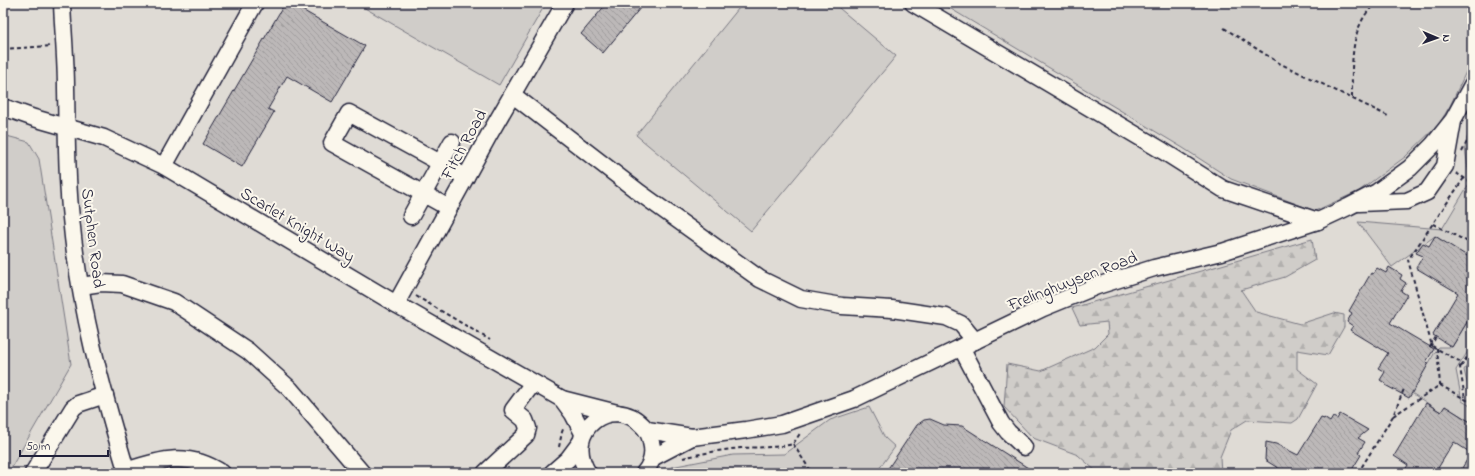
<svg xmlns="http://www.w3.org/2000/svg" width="1475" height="476" font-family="'Indie Flower',sans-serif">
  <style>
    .built { fill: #dfdbd5 }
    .grass { fill: #d0cdc9; stroke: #797882 }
    .forest { fill: url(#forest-firs); stroke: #797882 }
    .building { fill: url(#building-back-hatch); stroke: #22223b }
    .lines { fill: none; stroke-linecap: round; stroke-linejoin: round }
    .minor-casing { stroke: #22223b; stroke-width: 19 }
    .path { stroke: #22223b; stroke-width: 2; stroke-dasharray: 4 3; stroke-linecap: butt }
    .minor { stroke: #fbf7ec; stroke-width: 16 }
    .labels { text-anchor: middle; stroke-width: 4; stroke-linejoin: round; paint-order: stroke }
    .street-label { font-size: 17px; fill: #22223b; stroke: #fbf7ec }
  </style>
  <defs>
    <pattern id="forest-firs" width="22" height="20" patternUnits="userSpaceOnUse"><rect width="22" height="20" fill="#d0cdc9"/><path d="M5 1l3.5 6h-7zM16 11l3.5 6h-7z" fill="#b2b0ae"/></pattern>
    <pattern id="building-back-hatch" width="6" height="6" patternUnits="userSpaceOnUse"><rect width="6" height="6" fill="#bcb8b8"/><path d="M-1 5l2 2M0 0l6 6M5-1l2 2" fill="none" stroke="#a19e9f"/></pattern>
  </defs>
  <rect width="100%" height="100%" fill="#eeeae2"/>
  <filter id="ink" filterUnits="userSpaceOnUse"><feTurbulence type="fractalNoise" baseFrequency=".025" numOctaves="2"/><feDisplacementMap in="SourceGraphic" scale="8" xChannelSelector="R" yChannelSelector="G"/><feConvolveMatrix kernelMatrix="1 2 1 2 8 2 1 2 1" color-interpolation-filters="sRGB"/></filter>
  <g filter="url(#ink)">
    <rect class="built" x="3" y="3" width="1469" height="470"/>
    <g class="grass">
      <polygon points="356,3 546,3 499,85"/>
      <polygon points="743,3 833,3 896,56 751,231 636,135"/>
      <polygon points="941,3 1472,3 1472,59 1450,106 1439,124 1405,157 1359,191 1315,211 1231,179 1183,148"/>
      <polygon points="1472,115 1472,261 1435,236 1392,267 1358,222 1442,229 1470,182 1465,148"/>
      <polygon points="3,135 29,142 39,159 71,364 8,473 3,473"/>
      <polygon points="1472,314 1472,345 1456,370 1462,401 1472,407 1472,423 1445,406 1441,412 1410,392 1429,363 1435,352 1439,347 1452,347"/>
      <polygon points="1472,357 1472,400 1471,399 1464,370"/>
      <polygon points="869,407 885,438 895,447 876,473 664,473 671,467 733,455 784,454 830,420"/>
    </g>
    <polygon class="forest" points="1312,239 1315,260 1285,277 1241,290 1256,312 1300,324 1334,313 1344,315 1344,327 1328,355 1297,350 1297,369 1317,384 1298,419 1292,423 1247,420 1231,430 1220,457 1221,473 1098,473 1078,455 1033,438 1004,407 1007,364 1041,371 1095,347 1108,334 1107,322 1080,325 1072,308"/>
    <g class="building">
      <polygon points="285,3 290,3 365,46 332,102 287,76 268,109 274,112 242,167 203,144"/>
      <polygon points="607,3 612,3 618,8 623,3 637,3 641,7 603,53 581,34"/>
      <polygon points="1435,236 1472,259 1472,314 1452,347 1433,335 1458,293 1416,268 1423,256 1416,253 1423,243 1429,246"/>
      <polygon points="1389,267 1402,275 1400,279 1406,283 1401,291 1407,295 1390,323 1434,349 1426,362 1429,363 1409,398 1385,385 1386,384 1380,380 1385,372 1378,368 1388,353 1350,330 1353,326 1347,322 1352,313 1349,311 1371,273 1373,274 1377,268 1386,273"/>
      <polygon points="1426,403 1441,412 1445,406 1472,423 1472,473 1459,473 1471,453 1454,442 1435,473 1403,473 1408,465 1394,456"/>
      <polygon points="1340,414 1368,430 1358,438 1365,442 1358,453 1361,455 1350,473 1286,473 1265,460 1266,442 1276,444 1298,455 1321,418 1324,419 1324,418 1330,422 1333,417 1337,419"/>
      <polygon points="930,419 944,425 962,426 1036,473 892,473 887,470 917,425 924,420"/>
    </g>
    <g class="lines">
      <defs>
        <g id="minor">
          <path d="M62 3C63 31 66 60 66 88 67 132 66 175 71 218 79 305 102 390 127 473"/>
          <polyline points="913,3 1163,151 1223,189 1318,221"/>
          <polyline points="513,95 640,193 760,279 801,299 842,306 892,309 946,317 961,324 975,341"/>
          <polyline points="3,107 34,118 104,138 164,166 396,304 562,399 617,413"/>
          <polyline points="164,166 255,3"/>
          <polyline points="1359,203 1407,201 1427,192 1445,166 1453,121"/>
          <polyline points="449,208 332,143 349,113 466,177"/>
          <polyline points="411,216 452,142"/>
          <polyline points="81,286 101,283 122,284 174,302 248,351 290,389 362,473"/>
          <polyline points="396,304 489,135 565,3"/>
          <polyline points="961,347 1001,423 1008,432 1024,447"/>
          <polyline points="562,399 573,414 583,433"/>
          <polyline points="647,430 692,437 746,430 782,424 854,399 1043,308 1097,286 1154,268 1222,252 1318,221 1348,207 1377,192 1410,168 1433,145 1453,120 1472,85"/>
          <polyline points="652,458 692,437"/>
          <path d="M126 471C161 459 189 451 222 473"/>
          <polyline points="33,473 73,408 78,404 105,395"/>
          <polyline points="485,473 526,435 528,428 525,420 513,410 533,383"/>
          <polyline points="552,473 568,459 580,443"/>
          <path d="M588 473C561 429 613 393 643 426 647 430 650 435 651 442 654 453 652 464 644 473"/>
        </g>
      </defs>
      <use href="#minor" class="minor-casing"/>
      <g class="path">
        <polyline points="1224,28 1279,63 1388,116"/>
        <polyline points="3,49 52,46"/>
        <path d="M1352 97C1352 65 1349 26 1376 3"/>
        <polyline points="1462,152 1472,131"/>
        <polyline points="1456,173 1472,183"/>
        <polyline points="1464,178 1408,260 1432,346 1459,361 1465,399"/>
        <polyline points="1433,224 1472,244"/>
        <polyline points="416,296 490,340"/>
        <polyline points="1430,347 1436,337"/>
        <polyline points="1437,348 1440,385"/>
        <polyline points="1461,367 1472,349"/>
        <polyline points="1393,416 1440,385 1472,403"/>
        <polyline points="793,444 812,473"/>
        <polyline points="559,447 562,432 564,427"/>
        <path d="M683 458C702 453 722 450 741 448 759 447 776 448 793 444L801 432"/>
        <polyline points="1358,473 1393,416 1404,389"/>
      </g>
      <use href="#minor" class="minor"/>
    </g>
  </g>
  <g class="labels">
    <g class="street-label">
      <text transform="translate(463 144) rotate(-61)" y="6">Fitch Road</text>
      <text transform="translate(298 224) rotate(31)" y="6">Scarlet Knight Way</text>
      <text transform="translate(94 238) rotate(83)" y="6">Sutphen Road</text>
      <text transform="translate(1072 280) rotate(-21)" y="6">Frelinghuysen Road</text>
    </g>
  </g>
  <rect width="1475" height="476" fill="none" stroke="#fbf7ec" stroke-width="16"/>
  <rect x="8" y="8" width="1459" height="460" fill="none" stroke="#22223b" stroke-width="1.5" filter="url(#ink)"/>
  <g transform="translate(1437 38) rotate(92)" stroke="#fbf7ec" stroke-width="3" paint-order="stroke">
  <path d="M0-3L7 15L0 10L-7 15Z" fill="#22223b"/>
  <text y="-6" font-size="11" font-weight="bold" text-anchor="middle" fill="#22223b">N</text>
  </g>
  <path d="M20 450v6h88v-6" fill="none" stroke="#22223b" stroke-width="2"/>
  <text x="26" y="450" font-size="12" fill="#22223b" stroke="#fbf7ec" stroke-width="3" paint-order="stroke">50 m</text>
</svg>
